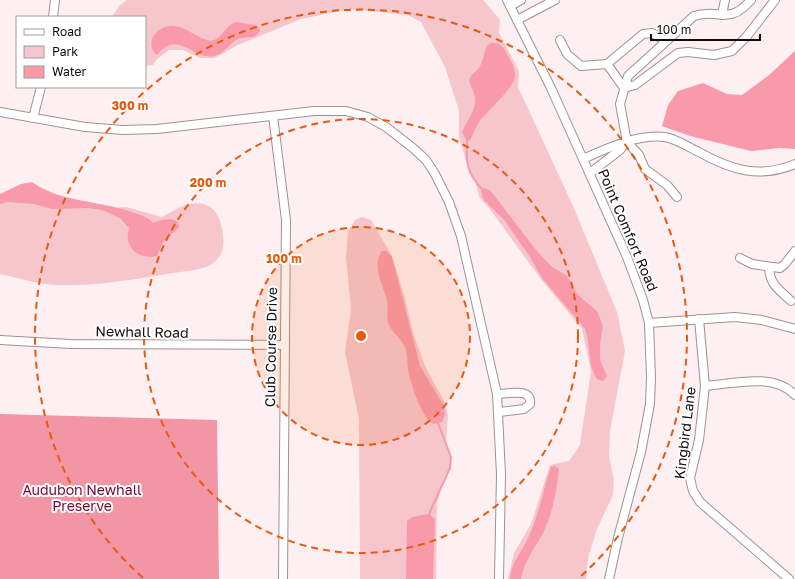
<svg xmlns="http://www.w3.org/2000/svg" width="795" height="579" font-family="'Golos Text',sans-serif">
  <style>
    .green { fill: #f6c6cc }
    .forest { fill: #f295a5 }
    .water { fill: #f89aaa }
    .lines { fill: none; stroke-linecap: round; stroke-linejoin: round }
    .stream { stroke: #f89aaa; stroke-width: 2 }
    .minor-casing { stroke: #a09092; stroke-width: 10 }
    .minor { stroke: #fff; stroke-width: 8 }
    .ring { fill: none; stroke: #e8590c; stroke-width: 2; stroke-dasharray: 7 5 }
    .labels { text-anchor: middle; stroke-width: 4; stroke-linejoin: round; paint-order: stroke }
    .street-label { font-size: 14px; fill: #110b0c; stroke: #fff }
    .park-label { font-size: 14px; fill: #780530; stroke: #fff }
    .centre { fill: #e8590c; stroke: #fff; stroke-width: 2 }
    .ring-label { font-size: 12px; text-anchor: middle; font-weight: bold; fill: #e8590c; stroke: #fff; stroke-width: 4; stroke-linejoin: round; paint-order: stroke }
  </style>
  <rect width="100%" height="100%" fill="#fef0f2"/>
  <g class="green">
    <polygon points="127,0 483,0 485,2 500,20 499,33 519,71 518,87 573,206 617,312 625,351 610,431 609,457 614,479 613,495 597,529 588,558 586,579 508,579 514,553 531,524 550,465 569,461 580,445 591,371 582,329 540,278 489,208 479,197 476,183 469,171 459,137 459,111 445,67 421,22 408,15 350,9 301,19 238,45 215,58 200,58 183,50 169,50 157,59 153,65 145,66 145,17 112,17 120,5"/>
    <path d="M0 199 110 208 126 207 162 217C170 213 181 205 190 204 213 200 220 215 223 234 224 243 224 251 218 258 213 266 203 268 194 270 149 276 102 287 57 285 38 284 18 278 0 274Z"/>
    <polygon points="362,217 371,220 392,256 405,298 413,333 425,366 445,403 448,415 446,442 451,457 450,468 443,480 437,503 436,579 360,579 359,419 345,352 351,309 346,257 348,232 355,220"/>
  </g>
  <polygon class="forest" points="0,414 217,420 219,579 0,579"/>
  <g class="water">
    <path d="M236 22 255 25 259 27 260 31C254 41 246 35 238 39 230 43 224 53 215 56 192 61 179 29 158 54H155C144 40 160 24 175 26 187 28 198 38 210 41 222 40 224 26 236 22Z"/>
    <path d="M490 43C499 42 503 46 507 54 511 61 516 68 515 77 513 88 490 109 482 118 477 124 474 133 470 140L467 142 462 132C466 121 477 110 475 97 474 91 470 86 469 80 471 73 479 71 481 64 485 56 483 50 490 43Z"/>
    <polygon points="795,51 795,149 780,148 751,151 690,136 662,126 668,105 678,91 703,83 727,94 742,95 769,75"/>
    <path d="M32 182C57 201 99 201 129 211 137 214 147 216 153 223 161 220 171 217 178 222L179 227 163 242 157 256C138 260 123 247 129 228L120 218 102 210 89 208 52 209 34 204 7 202 0 204V194L21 184Z"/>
    <path d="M484 188 490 190 536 250 552 267 567 276 578 295 597 311 603 326 600 345V360L607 376 603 381 597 379C587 364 591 346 585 329L542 278 530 257 505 221 484 200 481 192Z"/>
    <path d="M382 251H386L392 257 420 366 444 406 445 415 442 422 434 424C422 419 412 387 409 374 407 366 408 354 405 347 402 339 394 334 390 327 385 318 389 310 387 300 383 285 371 266 382 251Z"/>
    <path d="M555 466 559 469C557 490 552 516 542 535 534 549 524 562 521 579H510C511 562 522 552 528 538 539 515 543 490 551 467Z"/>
    <polygon points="429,514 435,519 433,579 406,579 407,521 412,517"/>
  </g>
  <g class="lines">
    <g class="stream">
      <path d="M467 142C466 163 467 174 483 190"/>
      <polyline points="429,514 450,468 451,457 438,423"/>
    </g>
    <defs>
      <g id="minor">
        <polyline points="507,0 551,88 627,257 643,300 649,323 651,377 650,404 641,452 618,538 609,579"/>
        <polyline points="510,6 521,0"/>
        <polyline points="722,15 725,0"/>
        <polyline points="53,17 55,0"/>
        <polyline points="517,20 555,0"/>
        <polyline points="560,40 567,54 581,66 607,64 624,88 635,85 678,53 688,52 714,55 732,51 747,36 775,0"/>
        <polyline points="607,64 643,34 652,33 666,41"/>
        <polyline points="0,112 85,127 123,130 157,129 314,111 346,111 368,117 386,127 413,148 426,160 435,174 449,202 461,236 497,394 501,474 499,579"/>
        <polyline points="273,116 286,220 283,579"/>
        <polyline points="33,118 41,87"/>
        <path d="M627 142 620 104 628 76 694 16C719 7 727 27 751 0"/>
        <polyline points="627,142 639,155 645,169 667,185 677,197"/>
        <path d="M583 159C607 148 638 134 665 137 677 139 688 147 699 152 731 170 759 179 795 164"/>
        <polyline points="590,173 620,150 626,142"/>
        <polyline points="740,258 752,264 780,268 785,264 795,251"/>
        <path d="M769 267C770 286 779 289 791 301"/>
        <polyline points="699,319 705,386 699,440 690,478 693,491 700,502 789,579"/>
        <polyline points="649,323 735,317 762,320 795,329"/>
        <polyline points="0,340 71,344 283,345"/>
        <path d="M705 386C733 384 773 372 795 395"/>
        <path d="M497 394C508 394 532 387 530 404L524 409 499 412"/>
      </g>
    </defs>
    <use href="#minor" class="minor-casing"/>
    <use href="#minor" class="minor"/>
  </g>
  <circle cx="361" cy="336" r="109" fill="#e8590c" fill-opacity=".12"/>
  <g class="ring">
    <circle cx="361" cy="336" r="109"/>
    <circle cx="361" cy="336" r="217"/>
    <path d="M143 578A326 326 0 1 1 579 578"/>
  </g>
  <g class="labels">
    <g class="street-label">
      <text transform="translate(628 230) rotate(67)" y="5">Point Comfort Road</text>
      <text transform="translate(142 332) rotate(1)" y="5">Newhall Road</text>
      <text transform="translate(271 347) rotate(-89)" y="5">Club Course Drive</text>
      <text transform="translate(685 433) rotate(-83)" y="5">Kingbird Lane</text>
    </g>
    <g class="park-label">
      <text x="82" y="495">Audubon Newhall<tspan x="82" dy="16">Preserve</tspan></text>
    </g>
  </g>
  <circle cx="361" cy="336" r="6" class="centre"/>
  <g class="ring-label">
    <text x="130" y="110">300 m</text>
    <text x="208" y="187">200 m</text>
    <text x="284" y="263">100 m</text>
  </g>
  <rect x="16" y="16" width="130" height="72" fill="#ffffff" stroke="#a09d9e"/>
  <rect x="24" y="29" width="20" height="6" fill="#ffffff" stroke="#a09d9e"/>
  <text x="52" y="36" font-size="12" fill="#110b0c">Road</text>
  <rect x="24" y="46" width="20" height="12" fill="#f6c6cc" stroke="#a09d9e"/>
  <text x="52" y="56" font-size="12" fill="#110b0c">Park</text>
  <rect x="24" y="66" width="20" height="12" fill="#f89aaa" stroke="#a09d9e"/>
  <text x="52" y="76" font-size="12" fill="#110b0c">Water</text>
  <path d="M651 34v6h109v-6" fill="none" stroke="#110b0c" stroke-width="2"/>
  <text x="657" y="34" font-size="12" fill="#110b0c" stroke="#ffffff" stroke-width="3" paint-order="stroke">100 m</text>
</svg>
